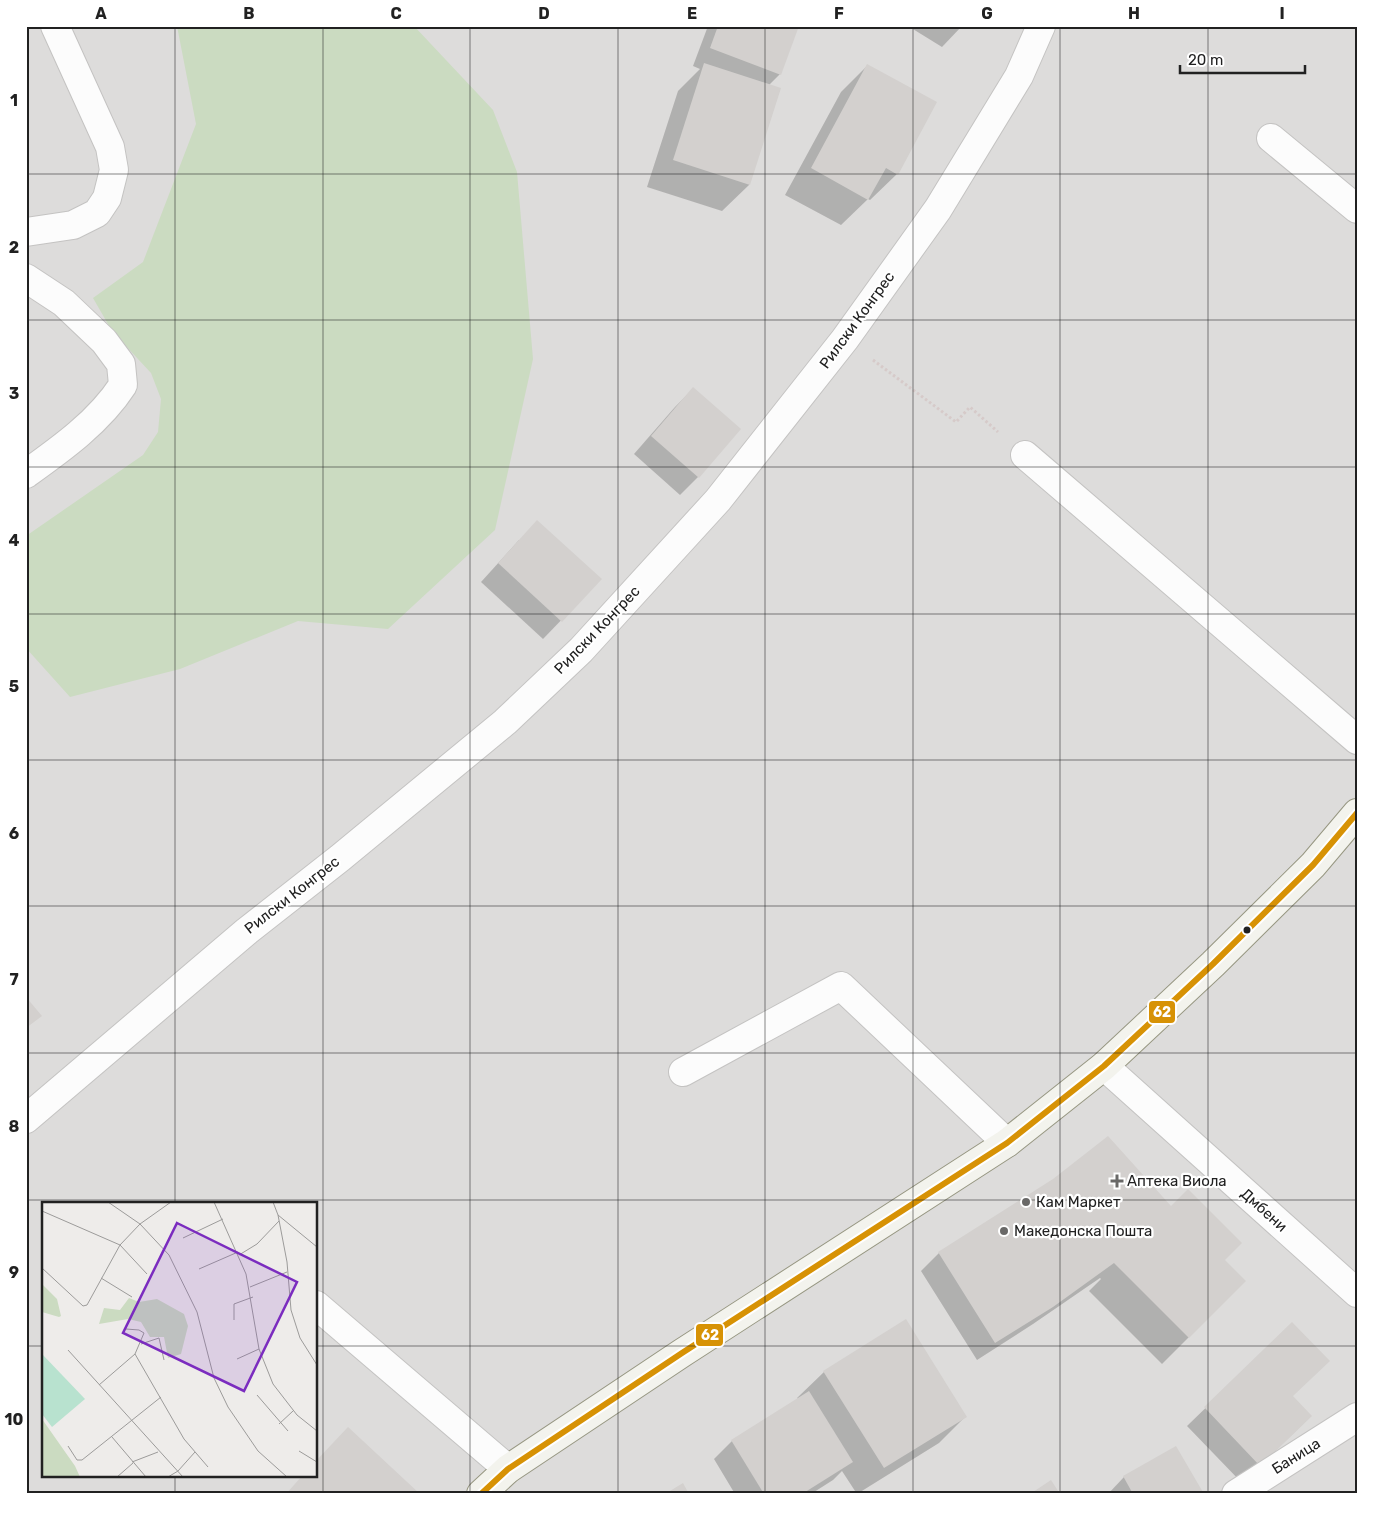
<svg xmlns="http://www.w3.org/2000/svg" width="1383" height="1520" font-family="Rubik,sans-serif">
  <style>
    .residential { fill: #dddcdb; fill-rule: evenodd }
    .forest { fill: #cbdbc1 }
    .shadow { fill: #0003 }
    .building { fill: #d3d0ce }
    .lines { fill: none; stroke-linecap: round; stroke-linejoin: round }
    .street-casing { stroke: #c4c3c2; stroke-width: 30 }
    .secondary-casing { stroke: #979782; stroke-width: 30 }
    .path { stroke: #d6cac9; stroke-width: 3; stroke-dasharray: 2.5 2.5; stroke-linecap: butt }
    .street { stroke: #fcfcfc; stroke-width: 28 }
    .secondary { stroke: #f3f3ed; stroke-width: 28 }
    .bus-1-casing { stroke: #fff; stroke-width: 10 }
    .bus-1 { stroke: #d79205; stroke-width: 6 }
    .grid { fill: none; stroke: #212121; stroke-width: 1; stroke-opacity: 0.55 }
    .bus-dot { fill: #212121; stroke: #fff; stroke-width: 2 }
    .poi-dot { fill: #696867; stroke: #fff; stroke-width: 2 }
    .labels { text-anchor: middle; stroke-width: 4.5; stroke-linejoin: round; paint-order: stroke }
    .street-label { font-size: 15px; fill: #212121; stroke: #fff }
    .poi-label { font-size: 15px; fill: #212121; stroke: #fff; text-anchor: start }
    .inset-road { fill: none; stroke: #9c9b9a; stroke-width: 1 }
    .view { fill: #7b2cbf; fill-opacity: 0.15; stroke: #7b2cbf; stroke-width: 2.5 }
    .inset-edge { fill: none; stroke: #212121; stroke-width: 2.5 }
    .line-badge { stroke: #fff; stroke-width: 2 }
    .badge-label { font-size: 14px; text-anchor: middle; font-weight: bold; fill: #fff }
    .neatline { fill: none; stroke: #212121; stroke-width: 2 }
    .grid-label { font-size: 16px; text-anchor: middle; font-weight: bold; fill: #212121 }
  </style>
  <rect width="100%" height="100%" fill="#eeecea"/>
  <path class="residential" d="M26 26H1357V1494H26ZM44 1204H316V1476H44Z"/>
  <polygon class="forest" points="177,26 414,26 493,110 517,172 533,359 495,530 388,629 298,621 180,669 70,697 26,648 26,536 143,455 158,432 161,399 151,373 112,331 93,298 143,262 196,124"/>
  <g class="shadow">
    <polygon points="708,26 798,26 780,74 769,85 780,89 749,185 722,211 647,187 678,91 700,69 693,66"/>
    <polygon points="908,26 962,26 942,47"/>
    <polygon points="868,65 897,174 870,200 868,199 841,225 785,195 841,92"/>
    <polygon points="693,389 698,477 680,495 634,454 675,407"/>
    <polygon points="519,540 600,580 543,639 481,582"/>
    <polygon points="1169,1206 1224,1260 1189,1337 1162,1364 1089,1291 1101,1279 1100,1278 1033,1324 977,1360 921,1271 939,1253"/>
    <polygon points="1292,1324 1292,1397 1311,1416 1242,1483 1187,1426"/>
    <polygon points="824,1372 965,1417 939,1443 857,1494 842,1471 833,1480 811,1494 735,1494 714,1459 732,1441 798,1399 797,1398"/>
    <polygon points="1124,1477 1202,1494 1108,1494"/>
  </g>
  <g class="building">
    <polygon points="718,26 799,26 781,75 710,48"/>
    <polygon points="704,63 781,88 750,185 673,160"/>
    <polygon points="867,64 937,102 898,175 886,168 868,200 811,168"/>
    <polygon points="693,387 741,429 699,478 651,436"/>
    <polygon points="537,520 602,579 562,622 498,563"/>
    <polygon points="26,997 42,1016 26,1028"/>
    <polygon points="1108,1136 1171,1206 1188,1189 1242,1243 1225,1260 1246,1281 1189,1338 1114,1263 1053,1307 995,1343 938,1252 1053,1179"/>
    <polygon points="906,1319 967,1417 884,1468 823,1371"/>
    <polygon points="1292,1322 1330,1361 1293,1396 1312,1416 1260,1466 1204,1407"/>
    <polygon points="809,1391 853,1462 802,1494 764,1494 731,1440"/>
    <polygon points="348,1427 420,1494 286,1494 302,1476 316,1476 316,1461"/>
    <polygon points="1176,1446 1204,1494 1133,1494 1123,1476"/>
    <polygon points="1051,1480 1060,1494 1030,1494"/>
    <polygon points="683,1483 689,1494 665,1494"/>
  </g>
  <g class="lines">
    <defs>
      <g id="street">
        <polyline points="1271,138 1357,209"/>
        <polyline points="26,232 73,225 97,213 107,198 114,170 110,147 55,26"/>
        <path d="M26 278 64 303 104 341 121 364 123 385C99 422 61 449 26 474"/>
        <polyline points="1025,455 1357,740"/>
        <polyline points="1104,1066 1357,1293"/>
        <polyline points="683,1072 841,986 1007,1143"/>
        <polyline points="26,1119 247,931 340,858 505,722 581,650 718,500 845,339 938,209 1019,76 1041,26"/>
        <polyline points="316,1305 508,1469"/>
        <polyline points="1236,1494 1357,1417"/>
      </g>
      <polyline id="secondary" points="481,1494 508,1469 682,1353 1007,1143 1104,1066 1213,964 1313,865 1357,813"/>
    </defs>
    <use href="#street" class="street-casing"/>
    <use href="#secondary" class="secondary-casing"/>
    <polyline class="path" points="873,360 956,422 970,407 998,432"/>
    <use href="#street" class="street"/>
    <use href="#secondary" class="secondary"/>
    <defs>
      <polyline id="bus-1" points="481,1494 508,1469 682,1353 1007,1143 1104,1066 1213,964 1313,865 1357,813"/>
    </defs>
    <use href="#bus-1" class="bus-1-casing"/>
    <use href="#bus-1" class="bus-1"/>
  </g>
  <path class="grid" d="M175 26V1204M323 26V1494M470 26V1494M618 26V1494M765 26V1494M913 26V1494M1060 26V1494M1208 26V1494M26 174H1357M26 320H1357M26 467H1357M26 614H1357M26 760H1357M26 906H1357M26 1053H1357M26 1200H1357M26 1346H44M316 1346H1357M175 1476V1494"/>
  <circle class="bus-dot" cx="1247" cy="930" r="4.5"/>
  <g class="poi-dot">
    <path d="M1114.5 1173.5h5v5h5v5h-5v5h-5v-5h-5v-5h5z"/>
    <circle cx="1026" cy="1202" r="5"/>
    <circle cx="1004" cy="1231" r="5"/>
  </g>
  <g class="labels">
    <g class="street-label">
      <text transform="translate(857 320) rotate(-54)" y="5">Рилски Конгрес</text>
      <text transform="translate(597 630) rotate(-46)" y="5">Рилски Конгрес</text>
      <text transform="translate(292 895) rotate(-38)" y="5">Рилски Конгрес</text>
      <text transform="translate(1264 1210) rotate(42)" y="5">Дмбени</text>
      <text transform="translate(1296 1456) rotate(-32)" y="5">Баница</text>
    </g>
    <g class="poi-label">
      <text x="1127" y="1186">Аптека Виола</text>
      <text x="1036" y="1207">Кам Маркет</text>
      <text x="1014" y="1236">Македонска Пошта</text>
    </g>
  </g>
  <g transform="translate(42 1202)">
    <rect width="275" height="275" fill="#eeecea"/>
    <path d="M0 82 15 97 19 114 17 115 0 110ZM87 96 97 100 115 97 142 112 146 124 139 152 126 156 122 135H108L99 120 86 117 57 122 62 106 78 108ZM0 217 33 264 38 275H0Z" fill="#cbdbc1"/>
    <path d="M0 152 43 197 10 225 0 212Z" fill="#b8e2cf"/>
    <path class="inset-road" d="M66 0 98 22 127 53 155 110 172 176 186 205 216 249 245 275M172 0 204 72 217 147 231 182 255 213 275 229M231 0 236 13 275 45M0 9 78 43 105 72M236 13 245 60 249 108 258 136 275 163M141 36 181 17M197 53 215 42 237 19M0 66 41 104 45 103 78 43 98 22 129 0M157 67 196 50M59 76 90 95M208 85 245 70M192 118V102L211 95M84 127 97 128 102 131 93 152M99 142 117 136 122 158M26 148 141 275M195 157 217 147M57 183 93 152 142 237 166 265M215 193 246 229M237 222 251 209M70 235 104 275M26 244 35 258H40L119 195M257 249 275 260M90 260 116 250M75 275 91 261M126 275 136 269 153 250"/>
    <path class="view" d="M135 21 255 80 202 189 81 131Z"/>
    <rect width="275" height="275" class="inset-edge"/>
  </g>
  <g class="line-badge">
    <rect x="1148" y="1000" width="28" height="24" rx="5" fill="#d79205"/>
    <rect x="695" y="1323" width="29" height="24" rx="5" fill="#d79205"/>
  </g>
  <g class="badge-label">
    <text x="1162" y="1017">62</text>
    <text x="710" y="1340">62</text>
  </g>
  <rect width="1383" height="1520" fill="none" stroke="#ffffff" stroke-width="55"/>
  <path d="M1180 65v8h125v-8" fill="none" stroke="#212121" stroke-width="2.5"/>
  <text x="1188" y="65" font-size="15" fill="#212121" stroke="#ffffff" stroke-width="4" paint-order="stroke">20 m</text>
  <rect x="28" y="28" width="1328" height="1464" class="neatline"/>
  <g class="grid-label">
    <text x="101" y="19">A</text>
    <text x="249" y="19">B</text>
    <text x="396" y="19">C</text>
    <text x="544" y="19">D</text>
    <text x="692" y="19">E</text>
    <text x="839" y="19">F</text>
    <text x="987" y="19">G</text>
    <text x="1134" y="19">H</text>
    <text x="1282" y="19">I</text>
    <text x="14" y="106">1</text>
    <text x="14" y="253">2</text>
    <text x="14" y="399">3</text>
    <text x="14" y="546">4</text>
    <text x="14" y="692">5</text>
    <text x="14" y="839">6</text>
    <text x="14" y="985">7</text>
    <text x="14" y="1132">8</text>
    <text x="14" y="1278">9</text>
    <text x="14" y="1425">10</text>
  </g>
</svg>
